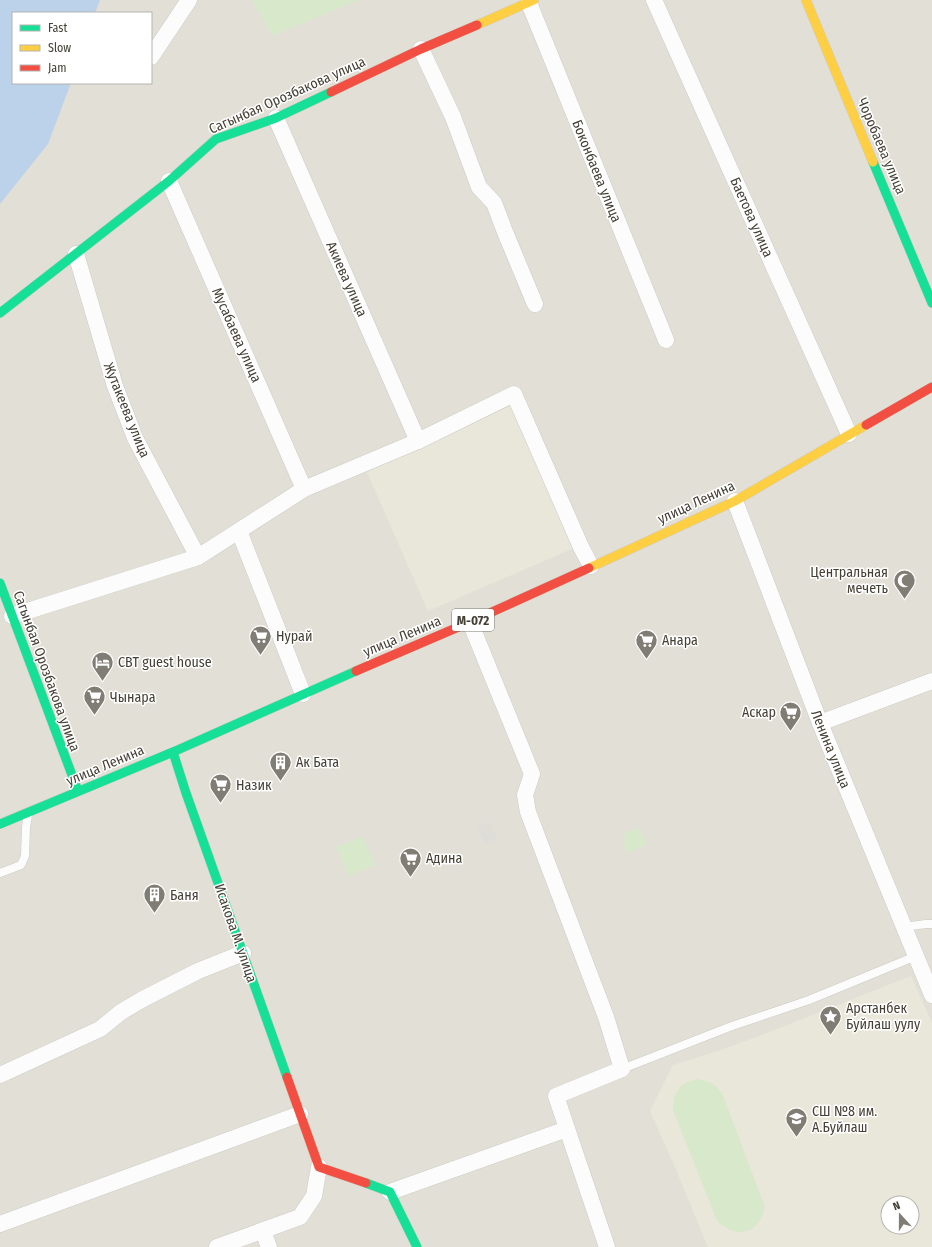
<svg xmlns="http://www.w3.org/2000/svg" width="932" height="1247" font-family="'Fira Sans Condensed',sans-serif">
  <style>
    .residential { fill: #e2e0d6; fill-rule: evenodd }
    .industrial { fill: #deddd7 }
    .education { fill: #e9e7d9; fill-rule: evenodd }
    .green { fill: #d8e8cb }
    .water { fill: #bcd1ea }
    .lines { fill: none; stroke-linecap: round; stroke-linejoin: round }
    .lane-casing { stroke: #cccbc6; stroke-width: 9 }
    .street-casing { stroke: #cccbc6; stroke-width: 17 }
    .fast-casing { stroke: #cccbc0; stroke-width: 10 }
    .slow-casing { stroke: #cccbc0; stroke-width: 10 }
    .jam-casing { stroke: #cccbc0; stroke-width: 10 }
    .lane { stroke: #fcfcfc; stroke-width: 8 }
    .street { stroke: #fcfcfc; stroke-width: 16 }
    .fast { stroke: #16e098; stroke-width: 9 }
    .slow { stroke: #ffcf43; stroke-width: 9 }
    .jam { stroke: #f24e42; stroke-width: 9 }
    .labels { text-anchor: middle; stroke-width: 3; stroke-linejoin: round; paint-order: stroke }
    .shield { fill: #fff; stroke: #7c7972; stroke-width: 1 }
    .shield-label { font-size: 13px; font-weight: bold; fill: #444036 }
    .street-label { font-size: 14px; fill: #444036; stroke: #fff }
    .poi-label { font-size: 14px; fill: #444036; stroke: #fff; text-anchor: start }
  </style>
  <rect width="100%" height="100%" fill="#eeeee9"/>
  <path class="residential" d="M39 0H932V1247H0V99L13 83H151V13H34ZM888 1203H912V1227H888Z"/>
  <polygon class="industrial" points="489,821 498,841 486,846 477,827"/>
  <g class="education">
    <polygon points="514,404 576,547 428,611 367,472"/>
    <path d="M911 976 932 1023V1247H708L675 1167 650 1111 673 1065 715 1052 762 1035ZM888 1203H912V1227H888Z"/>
  </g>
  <g class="green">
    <polygon points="252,0 359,0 272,36"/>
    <polygon points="639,828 647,845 626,853 624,834"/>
    <polygon points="363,836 375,865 348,876 336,847"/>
    <path d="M696 1079C710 1081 715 1083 723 1095L765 1207C759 1234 738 1240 717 1221L673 1110C673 1092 679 1084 696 1079Z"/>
  </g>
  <polygon class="water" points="0,0 100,0 95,13 13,13 13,83 71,83 48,144 0,204"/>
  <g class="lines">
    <defs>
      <g id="lane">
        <polyline points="0,873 21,865 25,856 26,827 28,815"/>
        <polyline points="904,927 926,924 932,924"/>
        <polyline points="622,1069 732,1026 809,1000 916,956"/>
      </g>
      <g id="street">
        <polyline points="654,0 849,434"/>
        <polyline points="529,3 666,340"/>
        <polyline points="421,49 453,117 479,187 494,203 505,232 535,304"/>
        <polyline points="151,57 189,0"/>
        <polyline points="276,118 418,441"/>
        <polyline points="169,181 304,489"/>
        <polyline points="76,254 115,386 135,438 198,557"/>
        <polyline points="735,501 820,723 932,995"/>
        <polyline points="239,531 303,694"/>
        <polyline points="12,616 198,557 304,489 418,441 514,394 581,547 591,566"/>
        <polyline points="470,622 532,774 525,795 528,812 606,1017 622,1069 556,1096 607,1247"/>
        <polyline points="820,723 932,681"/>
        <polyline points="0,1075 100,1029 121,1012 143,999 198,971 243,953"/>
        <polyline points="390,1192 567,1129"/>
        <polyline points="0,1224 300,1114"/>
        <polyline points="263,1231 269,1247"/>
        <polyline points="217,1247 300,1217 314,1196 319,1167"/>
      </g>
      <g id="fast">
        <polyline points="873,162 932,303"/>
        <polyline points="0,313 169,181 216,139 276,118 331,92"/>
        <polyline points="0,583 78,791"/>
        <polyline points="173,752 186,793 287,1077"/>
        <polyline points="0,824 173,752 356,671"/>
        <polyline points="366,1183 390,1192 417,1247"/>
      </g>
      <g id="slow">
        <polyline points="806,0 873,162"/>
        <polyline points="477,25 534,0"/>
        <polyline points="589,568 735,501 866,425"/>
      </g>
      <g id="jam">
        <polyline points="331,92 421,49 477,25"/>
        <polyline points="866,425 932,387"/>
        <polyline points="356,671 470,622 589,568"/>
        <polyline points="287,1077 319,1167 366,1183"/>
      </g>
    </defs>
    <use href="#lane" class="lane-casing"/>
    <use href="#street" class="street-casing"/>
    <use href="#fast" class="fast-casing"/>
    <use href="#slow" class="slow-casing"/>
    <use href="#jam" class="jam-casing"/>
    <use href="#lane" class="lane"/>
    <use href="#street" class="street"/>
    <use href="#fast" class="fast"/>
    <use href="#slow" class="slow"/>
    <use href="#jam" class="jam"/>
  </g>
  <defs>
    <symbol id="mosque-pin" viewBox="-11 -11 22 30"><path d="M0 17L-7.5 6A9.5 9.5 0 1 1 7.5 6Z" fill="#807d75" stroke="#fff"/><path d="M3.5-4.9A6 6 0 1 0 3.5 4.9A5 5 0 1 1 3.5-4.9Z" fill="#fff"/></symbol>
    <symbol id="supermarket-pin" viewBox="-11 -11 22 30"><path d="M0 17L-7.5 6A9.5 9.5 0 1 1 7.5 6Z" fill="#807d75" stroke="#fff"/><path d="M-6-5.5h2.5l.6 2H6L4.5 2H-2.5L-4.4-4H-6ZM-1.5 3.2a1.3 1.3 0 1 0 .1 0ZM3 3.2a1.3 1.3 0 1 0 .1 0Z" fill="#fff"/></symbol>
    <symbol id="hotel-pin" viewBox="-11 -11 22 30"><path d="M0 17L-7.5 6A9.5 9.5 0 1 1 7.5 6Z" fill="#807d75" stroke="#fff"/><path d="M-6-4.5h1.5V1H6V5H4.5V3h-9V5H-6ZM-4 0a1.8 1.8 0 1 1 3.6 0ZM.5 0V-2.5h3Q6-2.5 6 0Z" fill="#fff"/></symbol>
    <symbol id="building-pin" viewBox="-11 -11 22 30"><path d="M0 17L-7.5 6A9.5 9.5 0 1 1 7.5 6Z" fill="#807d75" stroke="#fff"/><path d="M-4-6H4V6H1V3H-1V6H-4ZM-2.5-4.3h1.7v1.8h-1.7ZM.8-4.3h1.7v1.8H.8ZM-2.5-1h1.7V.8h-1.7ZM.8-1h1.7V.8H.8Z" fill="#fff"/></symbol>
    <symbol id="sight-pin" viewBox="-11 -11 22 30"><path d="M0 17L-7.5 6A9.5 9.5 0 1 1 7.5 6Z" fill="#807d75" stroke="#fff"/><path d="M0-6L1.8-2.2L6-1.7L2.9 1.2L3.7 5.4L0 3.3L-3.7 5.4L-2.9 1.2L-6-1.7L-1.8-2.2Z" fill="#fff"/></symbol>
    <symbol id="school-pin" viewBox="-11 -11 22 30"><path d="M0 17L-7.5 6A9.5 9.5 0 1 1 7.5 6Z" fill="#807d75" stroke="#fff"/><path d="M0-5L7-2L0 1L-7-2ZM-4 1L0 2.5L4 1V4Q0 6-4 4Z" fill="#fff"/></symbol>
  </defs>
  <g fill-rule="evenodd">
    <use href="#mosque-pin" x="892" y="568" width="25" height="34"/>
    <use href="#supermarket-pin" x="248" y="624" width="25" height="34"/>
    <use href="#supermarket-pin" x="634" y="628" width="25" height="34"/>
    <use href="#hotel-pin" x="90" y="650" width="25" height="34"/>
    <use href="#supermarket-pin" x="82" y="684" width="25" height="34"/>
    <use href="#supermarket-pin" x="778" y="700" width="25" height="34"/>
    <use href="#building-pin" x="268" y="750" width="25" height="34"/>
    <use href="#supermarket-pin" x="208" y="772" width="25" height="34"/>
    <use href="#supermarket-pin" x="398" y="846" width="25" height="34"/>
    <use href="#building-pin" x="142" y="882" width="25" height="34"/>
    <use href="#sight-pin" x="818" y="1004" width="25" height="34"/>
    <use href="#school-pin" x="784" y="1106" width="25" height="34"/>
  </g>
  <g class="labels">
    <rect class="shield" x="452" y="609" width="42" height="22" rx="3"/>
    <g class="shield-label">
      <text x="473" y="625">М-072</text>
    </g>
    <g class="street-label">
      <text transform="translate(287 95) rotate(-24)" y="5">Сагынбая Орозбакова улица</text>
      <text transform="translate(882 146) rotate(67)" y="5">Чоробаева улица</text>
      <text transform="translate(597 171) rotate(68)" y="5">Боконбаева улица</text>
      <text transform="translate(752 217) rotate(66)" y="5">Баетова улица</text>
      <text transform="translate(347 279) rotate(66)" y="5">Акиева улица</text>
      <text transform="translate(237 335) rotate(66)" y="5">Мусабаева улица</text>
      <text transform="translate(127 410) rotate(68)" y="5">Жутакеева улица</text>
      <text transform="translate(696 502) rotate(-25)" y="5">улица Ленина</text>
      <text transform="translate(402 636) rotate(-23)" y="5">улица Ленина</text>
      <text transform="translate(47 671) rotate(70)" y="5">Сагынбая Орозбакова улица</text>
      <text transform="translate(831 749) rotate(68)" y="5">Ленина улица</text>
      <text transform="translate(105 765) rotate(-23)" y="5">улица Ленина</text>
      <text transform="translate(236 933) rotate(71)" y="5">Исакова М. улица</text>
    </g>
    <g class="poi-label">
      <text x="888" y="577" text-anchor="end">Центральная<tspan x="888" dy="16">мечеть</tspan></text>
      <text x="276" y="641">Нурай</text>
      <text x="662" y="645">Анара</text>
      <text x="118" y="667">CBT guest house</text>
      <text x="110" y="702">Чынара</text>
      <text x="776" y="717" text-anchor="end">Аскар</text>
      <text x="296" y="767">Ак Бата</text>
      <text x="236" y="790">Назик</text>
      <text x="426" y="863">Адина</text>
      <text x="170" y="900">Баня</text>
      <text x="846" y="1013">Арстанбек<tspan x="846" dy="16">Буйлаш уулу</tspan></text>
      <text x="812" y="1116">СШ №8 им.<tspan x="812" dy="16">А.Буйлаш</tspan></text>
    </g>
  </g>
  <rect x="12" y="12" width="140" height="72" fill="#ffffff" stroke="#b4b3af"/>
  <rect x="20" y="25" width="20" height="6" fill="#16e098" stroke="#b4b3af"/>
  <text x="48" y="32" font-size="12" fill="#444036">Fast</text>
  <rect x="20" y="45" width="20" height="6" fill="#ffcf43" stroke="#b4b3af"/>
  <text x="48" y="52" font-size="12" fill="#444036">Slow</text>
  <rect x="20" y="65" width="20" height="6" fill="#f24e42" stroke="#b4b3af"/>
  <text x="48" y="72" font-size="12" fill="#444036">Jam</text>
  <g transform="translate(900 1215) rotate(339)"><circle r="19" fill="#ffffff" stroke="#b4b3af"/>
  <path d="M0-3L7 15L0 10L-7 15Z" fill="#807d75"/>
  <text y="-6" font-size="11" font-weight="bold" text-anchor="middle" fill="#444036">N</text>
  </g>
</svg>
